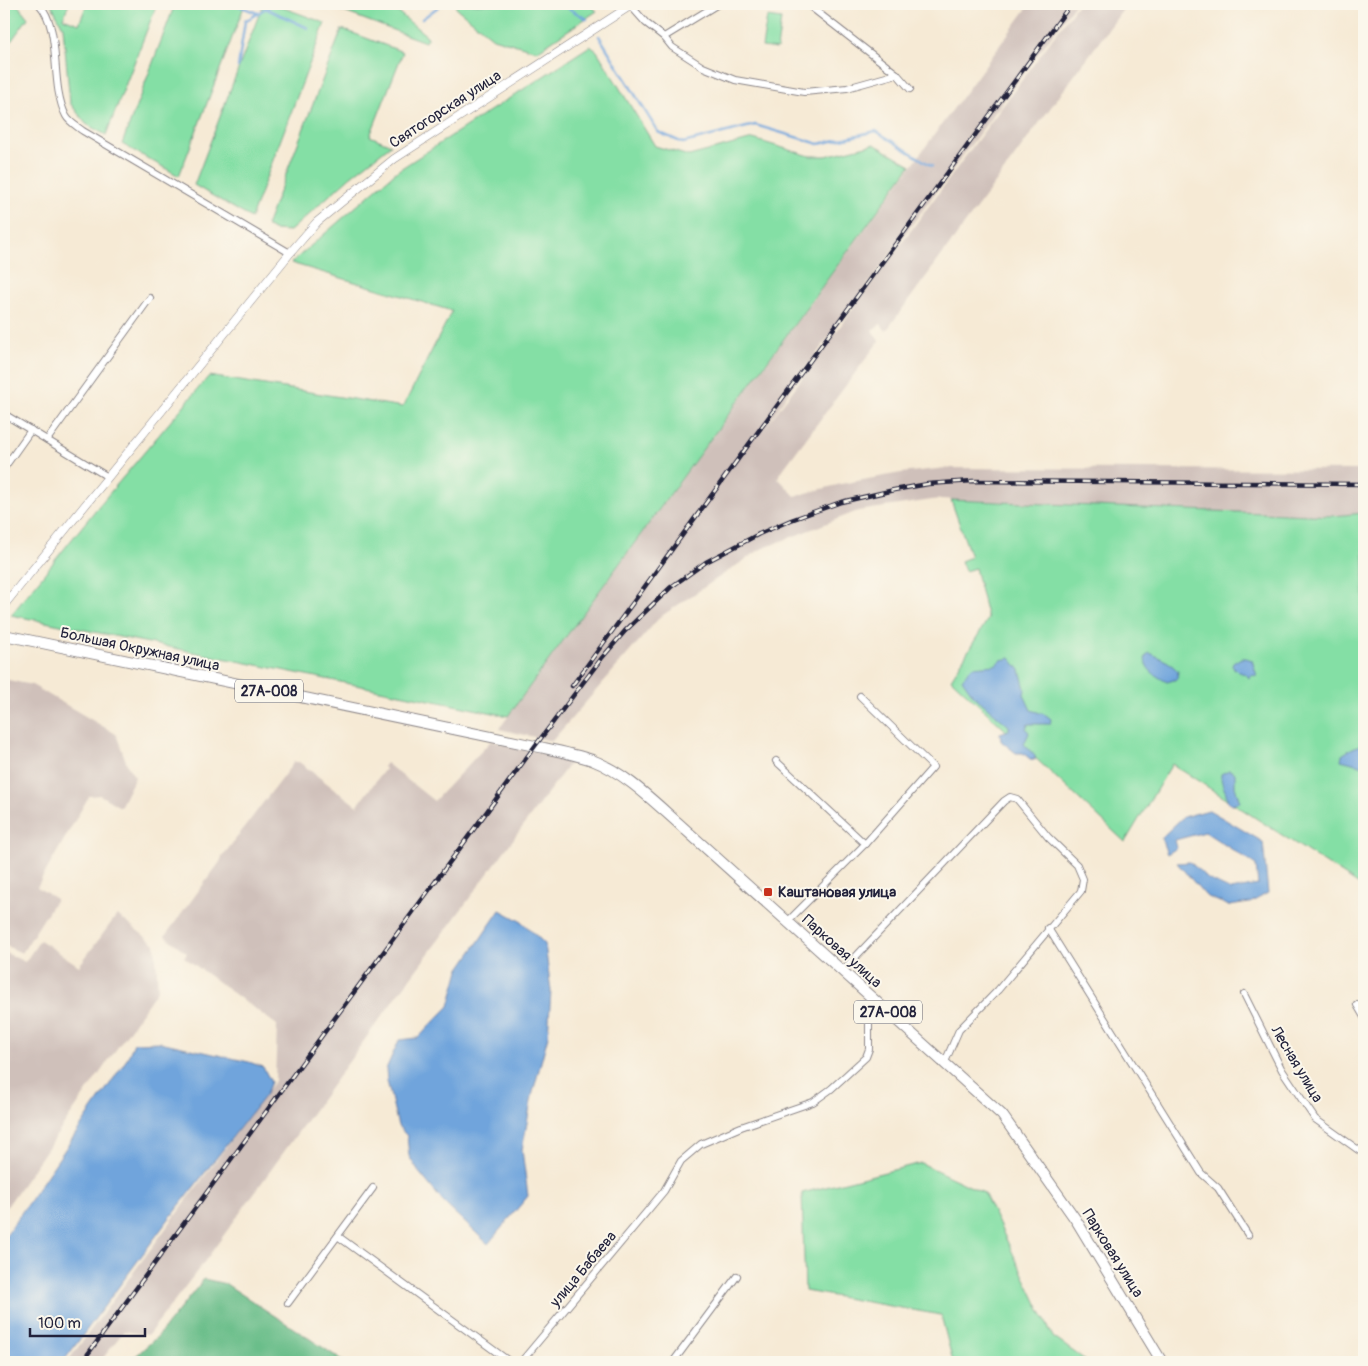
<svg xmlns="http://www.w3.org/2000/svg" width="1368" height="1366" font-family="Pangolin,sans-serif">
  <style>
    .industrial { fill: #cfc0ba }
    .green { fill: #84dfa5; stroke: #538070 }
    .forest { fill: #6bbe8a; stroke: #467062 }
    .water { fill: #6fa4dc; stroke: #48638c }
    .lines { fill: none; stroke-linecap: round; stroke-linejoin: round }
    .stream { stroke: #6fa4dc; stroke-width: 2.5 }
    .minor-casing { stroke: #8c8688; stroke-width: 8 }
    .tertiary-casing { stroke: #8c8688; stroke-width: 9 }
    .primary-casing { stroke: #8c8688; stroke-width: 12 }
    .minor { stroke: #fff; stroke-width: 6 }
    .tertiary { stroke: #fff; stroke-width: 8 }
    .primary { stroke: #fff; stroke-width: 10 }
    .rail-casing { stroke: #22223b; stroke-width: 4.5 }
    .rail { stroke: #fbf7ec; stroke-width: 2.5; stroke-dasharray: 8; stroke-linecap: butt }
    .poi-dot { fill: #c8321e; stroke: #fbf7ec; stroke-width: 2 }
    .labels { text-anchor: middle; stroke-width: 4; stroke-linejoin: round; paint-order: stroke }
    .shield { fill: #fbf7ec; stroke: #636270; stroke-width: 1 }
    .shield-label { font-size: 14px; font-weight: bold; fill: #22223b }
    .street-label { font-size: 15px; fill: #22223b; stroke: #fbf7ec }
    .poi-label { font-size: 15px; font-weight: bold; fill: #22223b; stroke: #fbf7ec; text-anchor: start }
  </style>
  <rect width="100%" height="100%" fill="#fbf7ec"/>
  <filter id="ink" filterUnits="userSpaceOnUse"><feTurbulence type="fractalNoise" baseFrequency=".02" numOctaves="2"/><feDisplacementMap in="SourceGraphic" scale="10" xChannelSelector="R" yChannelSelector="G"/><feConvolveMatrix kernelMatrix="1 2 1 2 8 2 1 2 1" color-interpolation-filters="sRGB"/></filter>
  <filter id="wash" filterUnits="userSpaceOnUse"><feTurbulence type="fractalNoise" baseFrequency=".0096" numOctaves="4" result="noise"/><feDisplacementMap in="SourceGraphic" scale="20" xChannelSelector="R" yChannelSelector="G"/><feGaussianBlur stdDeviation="1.12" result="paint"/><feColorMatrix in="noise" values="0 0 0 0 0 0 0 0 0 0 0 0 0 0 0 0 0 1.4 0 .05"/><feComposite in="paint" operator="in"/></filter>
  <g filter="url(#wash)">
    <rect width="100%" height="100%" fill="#f6ead5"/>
    <g class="industrial">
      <polygon points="1030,4 1075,4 795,383 765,428 1078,4 1127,4 886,331 881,324 872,330 879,341 784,468 778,478 795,496 841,484 901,473 946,468 1364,470 1364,513 1333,516 939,499 858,511 761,549 660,617 552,741 499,729"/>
      <polygon points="4,679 32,685 116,734 128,767 135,777 120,807 100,795 89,796 37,887 56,899 22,953 4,945"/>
      <polygon points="491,741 572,760 371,1031 208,1257 148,1335 124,1331 100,1362 67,1362 275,1081 277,1025 184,957 187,953 165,936 220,862 222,857 294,762 299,762 357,806 385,769 383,767 386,763 434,801"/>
      <polygon points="117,915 155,944 158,989 4,1211 4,952 25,962 40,940 79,966"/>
    </g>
    <g class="green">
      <polygon points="4,4 17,4 28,18 4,51"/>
      <polygon points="51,4 69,4 63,18 79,24 87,4 157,4 106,135 86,124 70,103 63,27"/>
      <polygon points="175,4 245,4 179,176 122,144"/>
      <polygon points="263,4 273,4 325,23 251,218 194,185"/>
      <polygon points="323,4 388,4 428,37 425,42"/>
      <polygon points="456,4 588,4 597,11 537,51 493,38 456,8"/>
      <polygon points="767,17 781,19 777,49 762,47"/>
      <polygon points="342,29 403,52 370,136 391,145 350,177 290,231 273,230 266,226"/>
      <polygon points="590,46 597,51 655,146 689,156 753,139 810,156 826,156 874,144 911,165 508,716 11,615 97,508 209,376 403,407 452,311 291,263 397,171"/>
      <polygon points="951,500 1333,516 1364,513 1364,888 1172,764 1125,842 951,679 988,619 975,568 965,571 961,561 971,557"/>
      <polygon points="921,1163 984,1193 1053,1337 1088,1362 953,1362 941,1315 805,1291 802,1193"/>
    </g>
    <polygon class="forest" points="204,1279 226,1284 345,1362 129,1362 158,1336"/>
    <g class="water">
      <path d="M1150 653 1168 662 1178 671 1177 679 1167 682C1156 676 1142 668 1146 655Z"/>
      <polygon points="1010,658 1020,670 1025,689 1024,695 1031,710 1046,715 1051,719 1050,724 1028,724 1026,728 1029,733 1024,744 1035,756 1035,760 1030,759 1023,753 1016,753 1001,741 1000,733 1009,730 1009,726 973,695 962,679 972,667 995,665 1001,660"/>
      <path d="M1241 658H1246L1252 660 1257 676 1251 675 1249 678 1246 674C1240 673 1236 671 1232 666L1233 663Z"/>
      <polygon points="1364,743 1364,766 1341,760 1342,755 1351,749"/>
      <path d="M1229 770 1235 773V787L1240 802 1232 804 1227 801C1228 792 1220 785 1221 774Z"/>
      <polygon points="1209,810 1263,842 1268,893 1250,903 1229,906 1206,896 1177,863 1190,862 1208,879 1231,890 1258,885 1256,865 1205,832 1175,840 1177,848 1167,854 1161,838 1183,817"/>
      <polygon points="500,910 522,922 545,944 551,991 548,1036 532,1096 522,1150 528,1196 488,1244 445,1204 418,1171 409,1156 407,1136 398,1126 387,1081 386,1069 399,1040 418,1038 449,1006 459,970"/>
      <polygon points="160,1042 249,1062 263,1067 271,1082 266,1094 165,1224 63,1362 4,1362 4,1238 127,1059 134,1043"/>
    </g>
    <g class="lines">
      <g class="stream">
        <polyline points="235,4 257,13"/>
        <polyline points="561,4 587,19"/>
        <polyline points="265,8 308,28"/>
        <polyline points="422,19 442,4"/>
        <polyline points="599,36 658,132 683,143 755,125 819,144 876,131 932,166"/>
        <polyline points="238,67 245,21 273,4"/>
      </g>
    </g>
  </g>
  <g filter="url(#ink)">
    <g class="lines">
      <defs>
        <g id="minor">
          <path d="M39 4C63 31 49 83 66 116 69 122 78 127 83 131L290 253"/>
          <polyline points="630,5 646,23 664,37 672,47 703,67 735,80 804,92 847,88 897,74 807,4"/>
          <polyline points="664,37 718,4"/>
          <polyline points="897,74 910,89"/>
          <polyline points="4,414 108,477"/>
          <polyline points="47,440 150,298"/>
          <polyline points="4,468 31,430"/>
          <polyline points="776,761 865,844"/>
          <polyline points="787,922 865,844 933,767 860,696"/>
          <polyline points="1048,928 1201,1173 1218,1188 1248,1235"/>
          <polyline points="842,971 1004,801 1010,797 1017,799 1048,837 1077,865 1083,879 1081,891 998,990 959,1030 945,1062"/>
          <polyline points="1244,994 1282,1070 1315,1119 1364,1154"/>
          <polyline points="1357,1005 1364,1017"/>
          <polyline points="339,1237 510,1362"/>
          <polyline points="288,1303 373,1188"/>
          <polyline points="521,1362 664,1191 681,1161 701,1144 741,1127 813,1102 831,1089 866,1057 869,1049 869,997"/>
          <polyline points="673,1362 737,1276"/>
        </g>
        <polyline id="tertiary" points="4,605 290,253 317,222 394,159 633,4"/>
        <path id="primary" d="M4 635 535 746C553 750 574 754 592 760 625 773 651 799 677 822L1002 1115 1076 1220 1162 1362"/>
      </defs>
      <use href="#minor" class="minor-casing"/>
      <use href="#tertiary" class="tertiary-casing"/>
      <use href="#primary" class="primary-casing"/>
      <use href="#minor" class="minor"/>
      <use href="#tertiary" class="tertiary"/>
      <use href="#primary" class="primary"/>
      <defs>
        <g id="rail">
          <polyline points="572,686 1071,4"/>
          <polyline points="82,1362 535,746 601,659 625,631 671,587 706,562 759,534 791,520 841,502 894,490 928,484 973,481 1364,484"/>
        </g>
      </defs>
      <use href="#rail" class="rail-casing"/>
      <use href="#rail" class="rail"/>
    </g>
  </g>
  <rect class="poi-dot" x="763" y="887" width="10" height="10" rx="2.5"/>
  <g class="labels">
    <g class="shield">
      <rect x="235" y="679.5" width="68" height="23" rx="4"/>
      <rect x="854" y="1000.5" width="68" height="23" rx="4"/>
    </g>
    <g class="shield-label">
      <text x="269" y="696">27А-008</text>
      <text x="888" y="1017">27А-008</text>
    </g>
    <g class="street-label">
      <text transform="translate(445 109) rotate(-33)" y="5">Святогорская улица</text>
      <text transform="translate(140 649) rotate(12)" y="5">Большая Окружная улица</text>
      <text transform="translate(842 951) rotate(42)" y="5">Парковая улица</text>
      <text transform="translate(1297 1064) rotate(59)" y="5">Лесная улица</text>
      <text transform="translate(1113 1253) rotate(58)" y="5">Парковая улица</text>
      <text transform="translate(583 1269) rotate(-50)" y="5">улица Бабаева</text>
    </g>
    <g class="poi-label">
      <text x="778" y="897">Каштановая улица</text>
    </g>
  </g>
  <rect width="1368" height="1366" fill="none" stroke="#fbf7ec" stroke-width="20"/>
  <path d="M30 1328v8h115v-8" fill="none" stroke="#22223b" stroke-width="2.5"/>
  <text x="38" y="1328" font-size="15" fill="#22223b" stroke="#fbf7ec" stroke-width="4" paint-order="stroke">100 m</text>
</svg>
